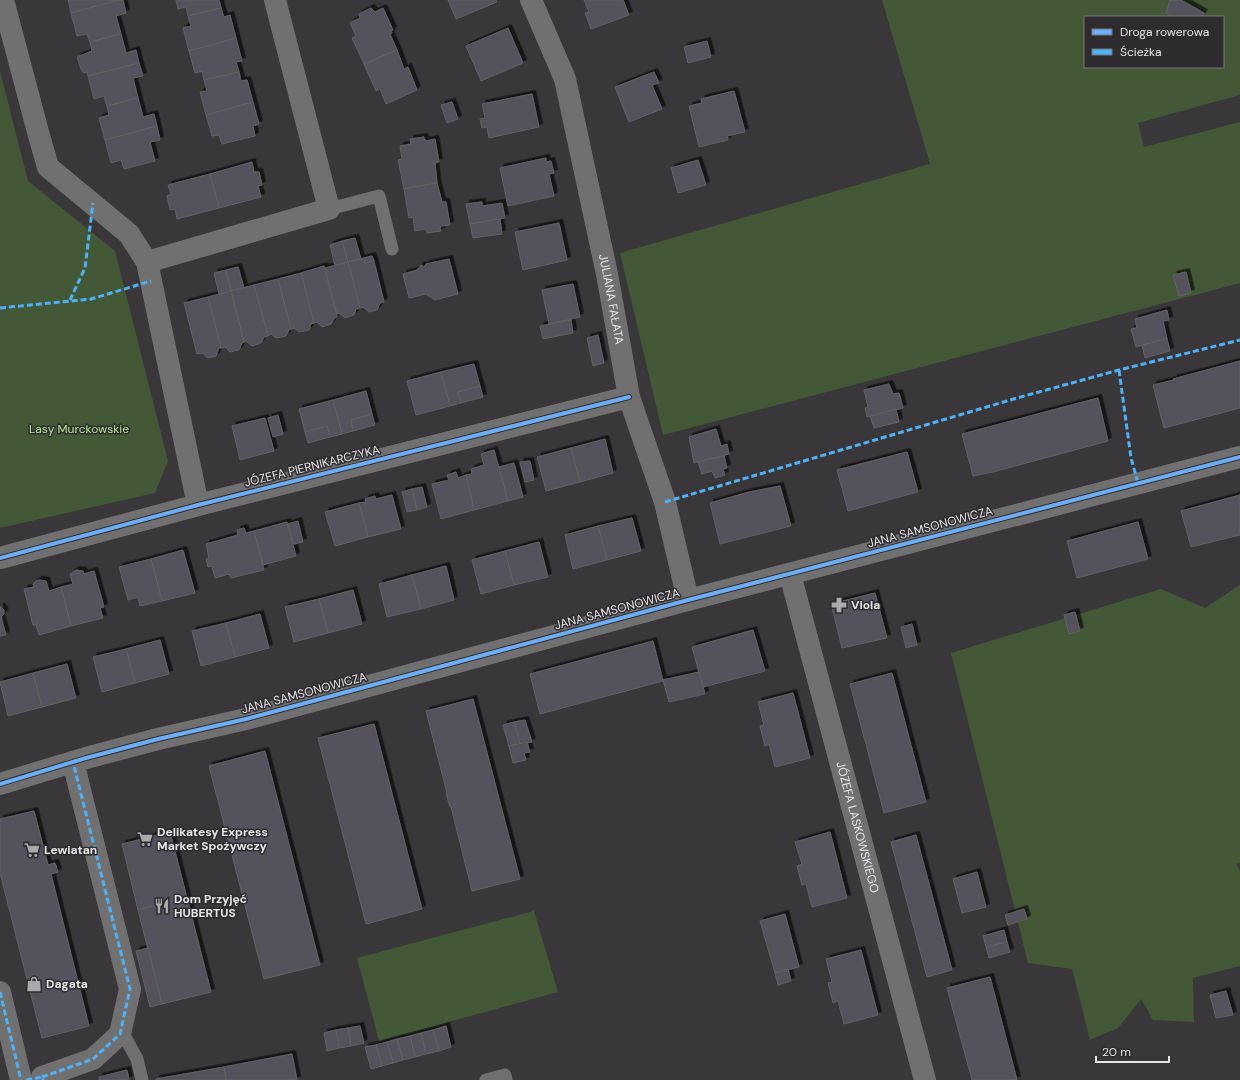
<svg xmlns="http://www.w3.org/2000/svg" width="1240" height="1080" font-family="'DM Sans',sans-serif">
  <style>
    .green { fill: #435836; fill-rule: evenodd }
    .building { fill: #54515d; stroke: #626163; filter: url(#shadow) }
    .lines { fill: none; stroke-linecap: round; stroke-linejoin: round }
    .service { stroke: #717071; stroke-width: 13 }
    .minor { stroke: #717071; stroke-width: 22 }
    .quiet { stroke: #4fb1f8; stroke-width: 3; stroke-dasharray: 6 3; stroke-linecap: butt }
    .cycleway-casing { stroke: #2f2c30; stroke-width: 6 }
    .cycleway { stroke: #6dadf4; stroke-width: 4 }
    .labels { text-anchor: middle; stroke-width: 3; stroke-linejoin: round; paint-order: stroke }
    .street-label { font-size: 12px; fill: #e8e6e9; stroke: #2f2c30 }
    .park-label { font-size: 12px; fill: #b2ea90; stroke: #2f2c30 }
    .poi-label { font-size: 12px; font-weight: bold; fill: #e8e6e9; stroke: #2f2c30; text-anchor: start }
  </style>
  <defs>
    <filter id="shadow"><feDropShadow dx="3.5" dy="-3.5" stdDeviation="0" flood-color="#0009"/></filter>
  </defs>
  <rect width="100%" height="100%" fill="#393739"/>
  <g class="green">
    <path d="M882 0H1240V95L1138 123 1144 147 1240 122V283L663 435 620 253 930 164ZM1085 17H1223V67H1085Z"/>
    <polygon points="0,71 28,181 115,251 168,461 155,493 0,528"/>
    <polygon points="1240,585 1240,863 1237,864 1240,872 1240,966 1193,978 1194,1022 1153,1020 1141,999 1118,1028 1090,1040 1072,969 1028,963 951,653 1161,589 1205,608"/>
    <polygon points="534,911 558,992 379,1041 357,958"/>
  </g>
  <g class="building">
    <polygon points="68,0 119,0 71,13"/>
    <polygon points="119,0 123,0 126,13 116,16 121,34 90,42 87,34 77,36 71,13"/>
    <polygon points="176,0 219,0 221,8 188,16 186,7 178,9"/>
    <polygon points="448,0 496,0 497,2 456,19"/>
    <polygon points="584,0 623,0 629,15 591,29 585,13 589,12"/>
    <polygon points="1170,0 1181,0 1204,13 1201,17 1172,17 1166,13"/>
    <polygon points="221,8 224,17 230,15 236,38 189,51 183,28 191,26 188,16"/>
    <polygon points="371,8 375,12 383,8 393,30 391,31 392,33 390,34 397,50 364,64 352,38 356,36 350,23 360,18 359,14"/>
    <polygon points="508,28 523,63 481,81 466,46"/>
    <polygon points="121,34 126,53 136,50 139,63 88,76 87,72 84,73 81,69 77,57 92,51 90,42"/>
    <polygon points="236,38 242,61 236,62 239,72 204,80 202,71 195,73 189,51"/>
    <polygon points="707,41 711,57 688,63 684,47"/>
    <polygon points="397,50 404,69 408,67 417,90 386,104 380,89 376,91 364,64"/>
    <polygon points="139,63 143,76 133,78 138,98 107,106 104,96 94,99 88,76"/>
    <polygon points="239,72 241,81 247,80 253,102 206,115 200,92 207,91 204,80"/>
    <polygon points="654,72 659,83 652,85 662,109 629,122 615,87"/>
    <polygon points="734,91 745,132 727,136 728,140 699,147 689,106 702,103 701,99"/>
    <polygon points="532,94 539,127 489,138 487,127 482,128 480,119 485,118 482,104"/>
    <polygon points="138,98 143,117 154,114 157,126 105,140 99,118 109,115 107,106"/>
    <polygon points="253,102 259,124 253,126 255,136 222,144 219,135 212,136 206,115"/>
    <polygon points="452,102 458,119 447,123 441,105"/>
    <polygon points="157,126 160,140 150,142 155,161 124,169 121,160 111,163 105,140"/>
    <polygon points="424,137 424,140 425,139 426,141 435,139 439,162 435,163 437,183 404,189 398,160 402,159 400,146 411,144 410,139"/>
    <polygon points="546,158 546,162 551,161 554,173 549,174 554,196 508,206 500,168"/>
    <polygon points="698,160 706,185 678,193 671,168"/>
    <polygon points="252,162 254,172 259,172 262,185 258,186 261,197 219,208 210,174"/>
    <polygon points="210,174 219,208 177,219 175,209 170,210 167,196 171,194 168,185"/>
    <polygon points="437,183 442,202 446,202 450,225 441,226 440,228 441,231 427,233 426,229 415,231 413,217 409,218 404,189"/>
    <polygon points="482,202 482,206 502,203 505,218 470,224 466,204"/>
    <polygon points="500,219 502,234 473,238 470,224"/>
    <polygon points="559,223 567,260 523,270 515,232"/>
    <polygon points="355,238 361,259 348,262 342,241"/>
    <polygon points="342,241 348,262 335,266 330,245"/>
    <polygon points="372,256 374,261 365,263 364,258"/>
    <polygon points="364,258 365,263 374,261 384,302 380,303 377,310 369,312 363,307 360,308 348,262"/>
    <polygon points="449,259 458,294 435,300 426,294 409,298 403,274 417,270 421,265 424,267 426,264"/>
    <polygon points="348,262 360,308 356,309 354,315 345,318 339,313 337,314 325,268"/>
    <polygon points="324,266 337,317 334,318 334,319 331,324 322,327 317,322 314,323 301,273"/>
    <polygon points="238,267 244,288 231,291 226,270"/>
    <polygon points="226,270 231,291 219,294 214,273"/>
    <polygon points="1186,272 1191,293 1179,296 1173,275"/>
    <polygon points="301,273 314,323 311,324 309,330 299,332 294,328 291,329 278,279"/>
    <polygon points="278,279 291,329 289,330 286,336 276,338 271,334 268,336 254,285"/>
    <polygon points="573,284 580,317 549,324 542,290"/>
    <polygon points="254,285 268,336 264,337 261,343 252,346 246,341 244,342 231,291"/>
    <polygon points="231,291 244,342 242,343 239,350 230,352 225,347 221,348 208,297"/>
    <polygon points="208,297 221,348 219,348 216,356 208,358 202,353 197,354 184,303"/>
    <polygon points="1167,310 1169,320 1163,321 1167,339 1136,347 1131,329 1137,328 1135,319"/>
    <polygon points="571,320 573,333 543,339 540,326"/>
    <polygon points="598,335 604,363 593,366 587,338"/>
    <polygon points="1167,339 1170,351 1145,358 1142,345"/>
    <polygon points="1240,361 1240,408 1164,428 1153,385 1174,380 1173,379"/>
    <polygon points="474,364 480,386 458,392 461,403 450,406 441,372"/>
    <polygon points="441,372 450,406 416,415 407,381"/>
    <polygon points="889,384 893,394 899,393 903,408 867,417 865,408 868,407 864,390"/>
    <polygon points="480,386 483,397 461,403 458,392"/>
    <polygon points="366,391 372,414 351,420 353,431 342,434 333,400"/>
    <polygon points="1098,398 1108,441 993,472 973,476 962,434"/>
    <polygon points="333,400 342,434 330,437 327,426 305,432 299,409"/>
    <polygon points="896,409 899,422 874,428 870,416"/>
    <polygon points="372,414 375,425 353,431 351,420"/>
    <polygon points="278,415 283,434 273,437 268,418"/>
    <polygon points="265,418 274,451 240,460 232,426"/>
    <polygon points="327,426 330,437 308,443 305,432"/>
    <polygon points="716,429 721,446 727,444 729,454 694,463 689,437"/>
    <polygon points="605,439 613,473 580,482 571,448"/>
    <polygon points="571,448 580,482 546,491 537,457"/>
    <polygon points="494,450 508,501 474,510 466,475 472,474 471,469 484,465 481,454"/>
    <polygon points="907,452 918,492 848,511 837,470"/>
    <polygon points="724,456 727,468 723,469 725,475 715,478 712,471 702,474 698,462"/>
    <polygon points="530,461 534,480 525,482 520,462"/>
    <polygon points="514,463 523,497 508,501 499,467"/>
    <polygon points="456,472 458,478 466,475 474,510 441,519 432,484 449,480 447,475"/>
    <polygon points="780,486 791,526 720,544 710,503 749,492"/>
    <polygon points="422,487 427,507 417,510 412,489"/>
    <polygon points="412,489 417,510 407,512 402,492"/>
    <polygon points="392,495 401,529 368,537 359,503 366,502 365,499 375,496 376,499"/>
    <polygon points="1240,495 1240,535 1191,547 1181,511"/>
    <polygon points="359,503 368,537 335,546 325,512"/>
    <polygon points="632,518 641,551 607,560 598,526"/>
    <polygon points="298,521 303,542 294,544 288,524"/>
    <polygon points="287,522 296,556 263,565 254,531"/>
    <polygon points="1138,522 1148,559 1077,578 1067,541"/>
    <polygon points="598,526 607,560 573,569 565,535"/>
    <polygon points="244,528 246,533 254,531 264,570 231,578 229,574 215,578 212,566 208,567 206,559 209,558 206,544 238,535 237,530"/>
    <polygon points="539,542 548,577 514,585 505,551"/>
    <polygon points="183,550 195,593 162,601 151,559"/>
    <polygon points="505,551 514,585 481,594 472,560"/>
    <polygon points="151,559 162,601 140,606 138,597 128,600 119,567"/>
    <polygon points="446,566 454,600 421,609 412,575"/>
    <polygon points="76,570 83,571 84,574 94,571 104,607 100,608 103,618 71,626 61,587 73,584 70,574"/>
    <polygon points="412,575 421,609 387,617 379,584"/>
    <polygon points="39,580 46,581 49,591 61,587 71,626 39,635 36,625 33,625 24,589 34,587 33,584 36,581"/>
    <polygon points="353,590 362,624 328,633 319,599"/>
    <polygon points="875,593 887,638 842,648 831,604"/>
    <polygon points="319,599 328,633 294,642 285,607"/>
    <polygon points="0,606 4,610 4,614 1,617 6,635 0,636"/>
    <polygon points="1075,612 1080,631 1069,634 1064,615"/>
    <polygon points="260,614 269,648 235,657 226,623"/>
    <polygon points="226,623 235,657 201,666 192,631"/>
    <polygon points="912,624 917,645 906,648 901,627"/>
    <polygon points="753,630 765,671 703,687 692,647"/>
    <polygon points="160,640 169,674 135,683 126,649"/>
    <polygon points="653,641 663,681 540,714 530,674"/>
    <polygon points="126,649 135,683 102,692 93,657"/>
    <polygon points="67,664 76,698 42,707 33,673"/>
    <polygon points="699,672 705,694 669,702 663,680"/>
    <polygon points="33,673 42,707 8,716 0,682"/>
    <polygon points="892,673 926,802 884,813 850,684"/>
    <polygon points="793,693 810,758 775,767 769,744 765,746 760,726 764,725 758,702"/>
    <polygon points="473,699 520,879 472,891 451,807 450,807 446,793 447,793 426,711"/>
    <polygon points="525,720 532,742 520,744 514,722"/>
    <polygon points="514,722 520,744 509,746 503,725"/>
    <polygon points="374,724 422,909 366,924 318,738"/>
    <polygon points="527,742 530,752 524,753 526,760 513,763 509,746"/>
    <polygon points="265,751 320,965 264,979 209,766"/>
    <polygon points="34,811 48,865 55,863 58,872 51,874 89,1026 42,1038 0,873 0,819"/>
    <polygon points="170,832 187,898 138,910 122,844"/>
    <polygon points="830,832 847,898 812,907 806,884 802,885 797,866 802,864 795,842"/>
    <polygon points="916,835 952,970 927,977 891,842"/>
    <polygon points="977,872 986,907 962,913 953,879"/>
    <polygon points="187,898 211,992 162,1004 138,910"/>
    <polygon points="1024,909 1027,919 1008,925 1005,915"/>
    <polygon points="785,914 799,967 775,973 760,921"/>
    <polygon points="1004,930 1007,942 986,947 983,936"/>
    <polygon points="1007,942 1010,952 989,958 986,947"/>
    <polygon points="148,948 162,1004 150,1007 136,951"/>
    <polygon points="861,950 878,1015 844,1024 838,1001 833,1003 828,983 832,982 826,959"/>
    <polygon points="788,969 791,981 778,985 775,973"/>
    <polygon points="990,977 1017,1080 972,1080 947,988"/>
    <polygon points="1226,991 1233,1015 1216,1018 1210,995"/>
    <polygon points="360,1026 364,1043 351,1046 348,1028"/>
    <polygon points="446,1026 451,1047 439,1051 433,1030"/>
    <polygon points="348,1028 351,1046 339,1048 336,1030"/>
    <polygon points="336,1030 339,1048 327,1051 324,1033"/>
    <polygon points="433,1030 439,1051 426,1054 421,1033"/>
    <polygon points="421,1033 426,1054 415,1057 410,1036"/>
    <polygon points="410,1036 415,1057 403,1060 397,1039"/>
    <polygon points="397,1039 403,1060 393,1063 387,1042"/>
    <polygon points="387,1042 393,1063 382,1066 376,1045"/>
    <polygon points="376,1045 382,1066 371,1069 365,1047"/>
    <polygon points="292,1054 297,1080 226,1080 224,1067"/>
    <polygon points="224,1067 226,1080 156,1080 156,1079"/>
    <polygon points="127,1070 129,1080 99,1080 99,1077"/>
  </g>
  <g class="lines">
    <g class="service">
      <polyline points="329,209 379,196 392,249"/>
      <polyline points="121,1030 137,1059 142,1080"/>
      <polyline points="486,1080 505,1075 506,1080"/>
    </g>
    <g class="minor">
      <polyline points="3,0 38,132 48,167 129,234 147,262 198,505"/>
      <path id="s1" d="M531 0 565 79 607 274 629 397 665 502 688 600"/>
      <polyline points="147,262 329,209 275,0"/>
      <polyline points="0,558 198,505 629,397"/>
      <path id="s2" d="M790 574 925 1080"/>
      <polyline points="0,784 86,758 158,739 246,719 688,600 1240,457"/>
      <polyline points="0,992 21,1080"/>
      <polyline points="42,1077 93,1059 120,1034 130,989 73,762"/>
    </g>
    <g class="quiet">
      <polyline points="70,300 85,268 93,203"/>
      <polyline points="0,308 91,299 151,281"/>
      <polyline points="1119,370 1131,458 1138,483"/>
      <polyline points="665,502 1017,398 1119,370 1240,340"/>
      <polyline points="0,992 21,1080"/>
      <polyline points="42,1077 93,1059 120,1034 130,989 73,762"/>
      <polyline points="26,1080 42,1077 43,1080"/>
    </g>
    <defs>
      <g id="cycleway">
        <polyline points="0,558 198,505 629,397"/>
        <polyline points="0,784 86,758 158,739 246,719 688,600 1240,457"/>
      </g>
    </defs>
    <use href="#cycleway" class="cycleway-casing"/>
    <use href="#cycleway" class="cycleway"/>
  </g>
  <defs>
    <symbol id="pharmacy-bare" viewBox="-9 -9 18 18"><path d="M-2-6h4v4h4v4h-4v4h-4v-4h-4v-4h4Z" fill="#aba9ab" stroke="#2f2c30" stroke-width="2.5" paint-order="stroke"/></symbol>
    <symbol id="supermarket-bare" viewBox="-9 -9 18 18"><path d="M-6-5.5h2.5l.6 2H6L4.5 2H-2.5L-4.4-4H-6ZM-1.5 3.2a1.3 1.3 0 1 0 .1 0ZM3 3.2a1.3 1.3 0 1 0 .1 0Z" fill="#aba9ab" stroke="#2f2c30" stroke-width="2.5" paint-order="stroke"/></symbol>
    <symbol id="restaurant-bare" viewBox="-9 -9 18 18"><path d="M-5-6h1v4h1v-4h1v4h1v-4h1v5L-1.5 .5V6h-2V.5L-5-1ZM5-6V6H3V1.5H1.5Q1.5-4 5-6Z" fill="#aba9ab" stroke="#2f2c30" stroke-width="2.5" paint-order="stroke"/></symbol>
    <symbol id="shop-bare" viewBox="-9 -9 18 18"><path d="M-5-2.5h2.3a2.7 3.5 0 0 1 5.4 0H5L5.5 6h-11ZM-1.5-2.5h3a1.5 2.3 0 0 0-3 0Z" fill="#aba9ab" stroke="#2f2c30" stroke-width="2.5" paint-order="stroke"/></symbol>
  </defs>
  <g fill-rule="evenodd">
    <use href="#pharmacy-bare" x="828" y="594" width="22" height="22"/>
    <use href="#supermarket-bare" x="134" y="828" width="22" height="22"/>
    <use href="#supermarket-bare" x="21" y="839" width="22" height="22"/>
    <use href="#restaurant-bare" x="151" y="895" width="22" height="22"/>
    <use href="#shop-bare" x="23" y="973" width="22" height="22"/>
  </g>
  <g class="labels">
    <g class="street-label">
      <text dy="4" stroke="none"><textPath href="#s1" startOffset="311">JULIANA FAŁATA</textPath></text>
      <text transform="translate(312 466) rotate(-14)" y="4">JÓZEFA PIERNIKARCZYKA</text>
      <text transform="translate(930 527) rotate(-15)" y="4">JANA SAMSONOWICZA</text>
      <text transform="translate(617 609) rotate(-15)" y="4">JANA SAMSONOWICZA</text>
      <text transform="translate(304 693) rotate(-15)" y="4">JANA SAMSONOWICZA</text>
      <text dy="4" stroke="none"><textPath href="#s2" startOffset="262">JÓZEFA LASKOWSKIEGO</textPath></text>
    </g>
    <g class="park-label">
      <text x="79" y="433">Lasy Murckowskie</text>
    </g>
    <g class="poi-label">
      <text x="851" y="609">Viola</text>
      <text x="157" y="836">Delikatesy Express<tspan x="157" dy="14">Market Spożywczy</tspan></text>
      <text x="44" y="854">Lewiatan</text>
      <text x="174" y="903">Dom Przyjęć<tspan x="174" dy="14">HUBERTUS</tspan></text>
      <text x="46" y="988">Dagata</text>
    </g>
  </g>
  <rect x="1084" y="16" width="140" height="52" fill="#2f2c30" stroke="#79767a"/>
  <rect x="1092" y="29" width="20" height="6" fill="#6dadf4" stroke="#79767a"/>
  <text x="1120" y="36" font-size="12" fill="#e8e6e9">Droga rowerowa</text>
  <rect x="1092" y="49" width="20" height="6" fill="#4fb1f8" stroke="#79767a"/>
  <text x="1120" y="56" font-size="12" fill="#e8e6e9">Ścieżka</text>
  <path d="M1096 1056v6h73v-6" fill="none" stroke="#e8e6e9" stroke-width="2"/>
  <text x="1102" y="1056" font-size="12" fill="#e8e6e9" stroke="#2f2c30" stroke-width="3" paint-order="stroke">20 m</text>
</svg>
